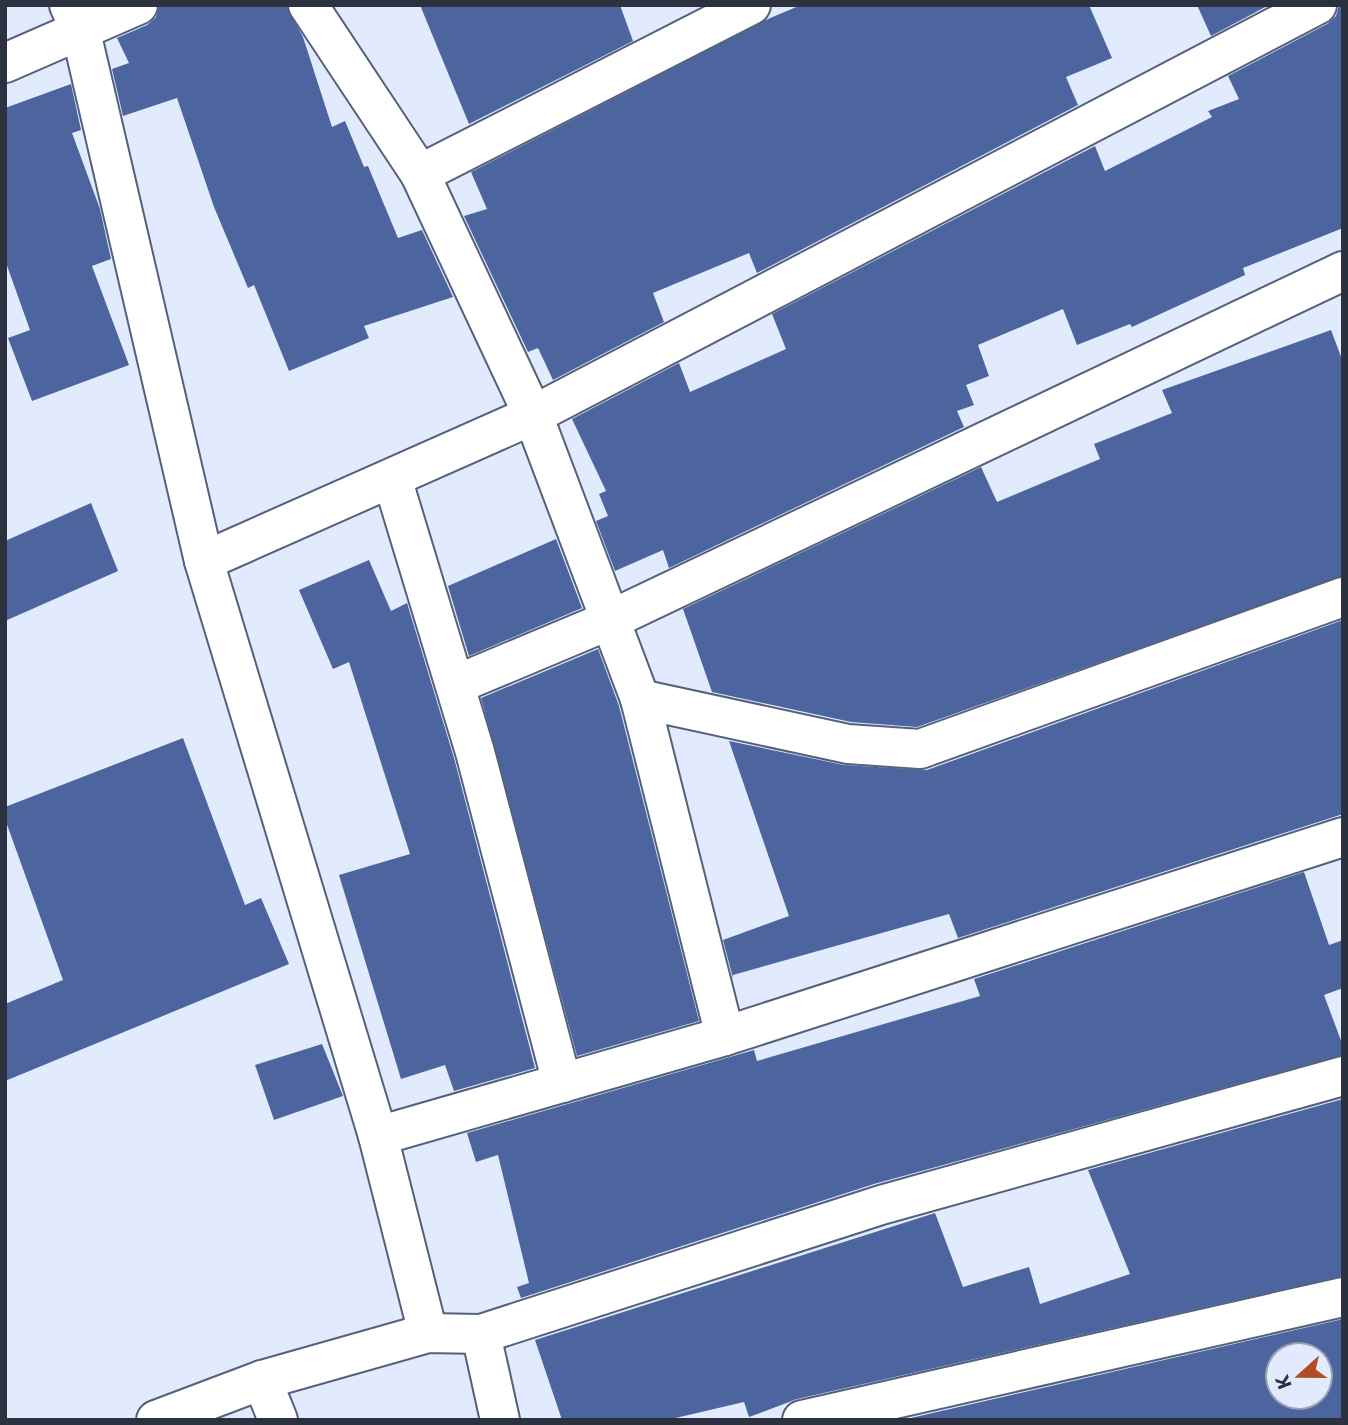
<svg xmlns="http://www.w3.org/2000/svg" width="1348" height="1425" font-family="Commissioner,sans-serif">
  <style>
    .building { fill: #4c659f; fill-rule: evenodd }
    .lines { fill: none; stroke-linecap: round; stroke-linejoin: round }
    .minor-casing { stroke: #54617c; stroke-width: 42 }
    .minor { stroke: #fff; stroke-width: 38 }
  </style>
  <rect width="100%" height="100%" fill="#e2ebfe"/>
  <g class="building">
    <polygon points="159,5 286,5 303,37 332,127 345,121 364,167 368,166 398,238 422,230 453,297 364,326 369,338 289,371 254,285 248,288 214,207 177,98 123,116 112,69 129,63 117,38 147,25 156,17"/>
    <polygon points="420,5 620,5 633,41 469,124"/>
    <polygon points="801,5 1089,5 1112,58 1066,77 1078,105 757,273 749,253 653,293 664,322 553,380 538,348 528,352 464,216 487,209 471,172 768,19"/>
    <polygon points="1197,5 1269,5 1211,36"/>
    <polygon points="1339,5 1343,5 1343,228 1243,268 1245,275 1132,327 1130,324 1077,345 1063,309 978,345 989,376 966,385 974,405 957,411 964,427 669,568 663,550 615,571 596,521 608,516 599,494 606,491 572,419 679,363 690,392 786,349 772,314 1095,146 1105,171 1212,117 1208,111 1239,99 1228,76 1327,24 1336,16"/>
    <polygon points="71,84 81,130 72,133 100,209 111,259 92,266 129,365 32,401 8,338 30,330 5,260 5,108"/>
    <polygon points="1331,330 1343,362 1343,576 917,727 851,722 712,692 683,609 981,467 997,502 1100,459 1094,444 1172,413 1162,390"/>
    <polygon points="91,503 118,571 5,621 5,541"/>
    <polygon points="556,539 582,608 469,656 448,586"/>
    <polygon points="369,560 391,611 407,603 454,758 535,1068 454,1091 445,1065 401,1079 339,875 410,854 349,662 333,669 299,590"/>
    <polygon points="1343,620 1343,814 958,938 949,914 733,975 733,978 723,940 789,916 729,741 844,765 927,770"/>
    <polygon points="598,649 619,706 699,1021 577,1056 481,698"/>
    <polygon points="183,738 245,905 261,898 289,964 5,1081 5,1004 63,980 5,819 5,807"/>
    <polygon points="1304,872 1329,945 1343,940 1343,988 1324,995 1343,1046 1343,1055 874,1184 521,1298 517,1287 529,1283 498,1155 476,1162 467,1133 754,1050 757,1061 980,996 974,979"/>
    <polygon points="322,1044 343,1096 274,1120 255,1065"/>
    <polygon points="1343,1099 1343,1276 797,1399 749,1417 744,1402 667,1420 562,1420 535,1340 935,1213 963,1287 1029,1267 1040,1304 1130,1274 1088,1170"/>
    <path d="M1343 1319V1420H902ZM1278 1355H1320V1397H1278Z"/>
  </g>
  <g class="lines">
    <defs>
      <g id="minor">
        <polyline points="69,5 81,32 204,561 378,1136 428,1333"/>
        <polyline points="308,5 420,174 533,415 640,699 725,1036"/>
        <polyline points="5,63 138,5"/>
        <polyline points="420,174 751,5"/>
        <polyline points="392,478 475,752 562,1083"/>
        <polyline points="204,561 533,415 1317,5"/>
        <polyline points="455,685 610,620 1343,271"/>
        <polyline points="640,699 848,744 920,749 1343,597"/>
        <polyline points="378,1136 725,1036 1343,837"/>
        <polyline points="481,1334 500,1420"/>
        <polyline points="262,1380 278,1420"/>
        <polyline points="156,1420 262,1380 428,1333 481,1334 881,1205 1343,1076"/>
        <polyline points="802,1420 1343,1297"/>
      </g>
    </defs>
    <use href="#minor" class="minor-casing"/>
    <use href="#minor" class="minor"/>
  </g>
  <rect width="1348" height="1425" fill="none" stroke="#2b313e" stroke-width="14"/>
  <g transform="translate(1299 1376) rotate(249)"><circle r="33" fill="#e2ebfe" stroke="#99a1b1" stroke-width="2"/>
  <path d="M0-5L12 26L0 18L-12 26Z" fill="#b34c24"/>
  <text y="-10" font-size="19" font-weight="bold" text-anchor="middle" fill="#2b313e">K</text>
  </g>
</svg>
